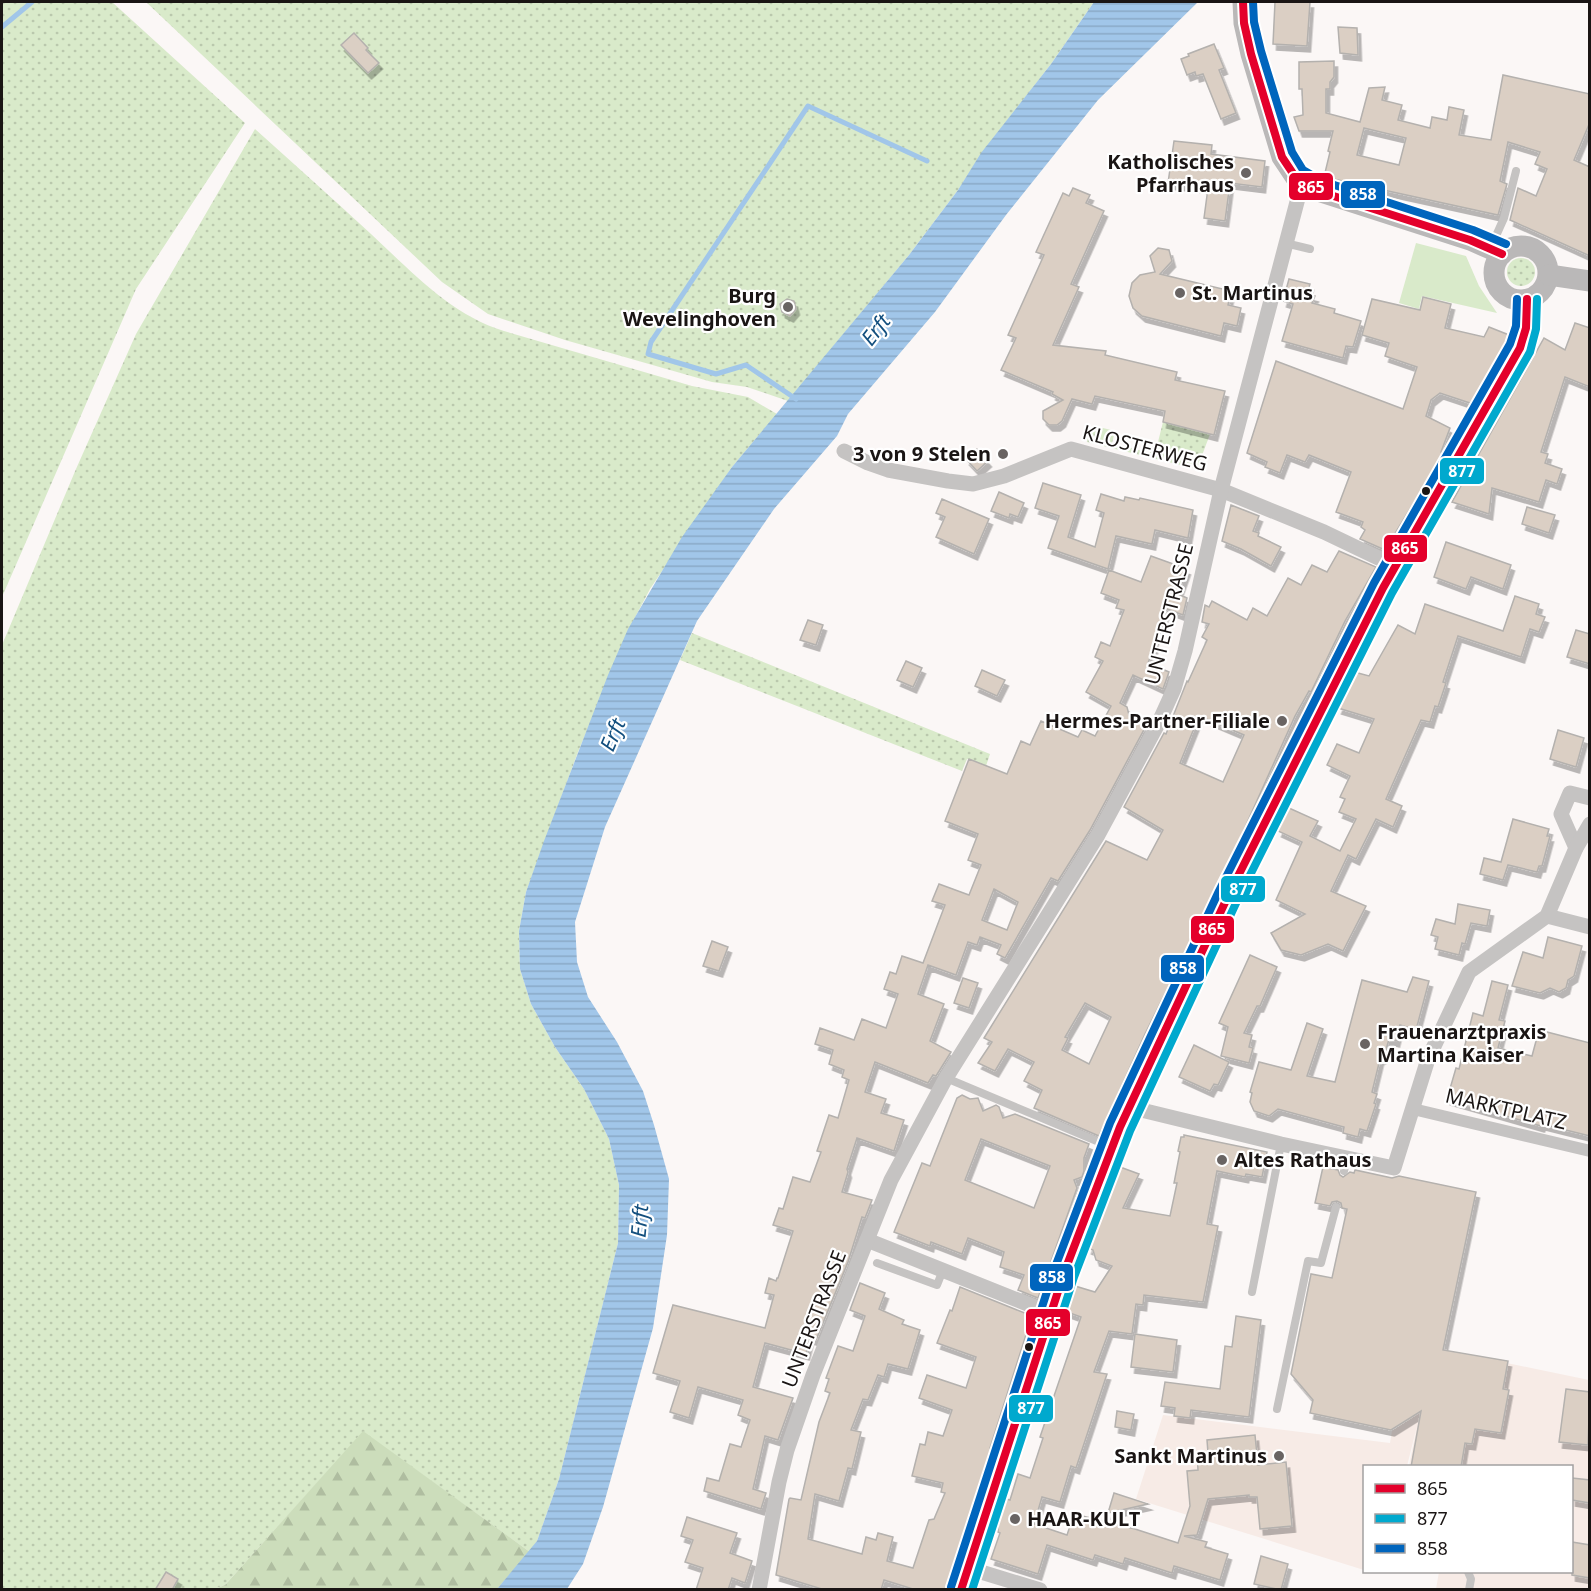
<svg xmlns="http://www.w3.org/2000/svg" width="1591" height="1591" font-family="'Noto Sans',sans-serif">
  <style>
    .built { fill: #f7ebe6 }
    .grass { fill: url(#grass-dots) }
    .forest { fill: url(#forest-firs) }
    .park { fill: #d9eaca }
    .water { fill: url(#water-rules) }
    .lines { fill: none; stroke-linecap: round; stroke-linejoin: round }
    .stream { stroke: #a1c6e9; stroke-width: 5 }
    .building { fill: #dbcfc4; stroke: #b4b1ae; stroke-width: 1.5; fill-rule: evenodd; filter: url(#shadow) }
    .service { stroke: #c5c3c2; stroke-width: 8 }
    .pedestrian { stroke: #c5c3c2; stroke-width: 12 }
    .minor { stroke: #c5c3c2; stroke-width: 15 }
    .tertiary { stroke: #c5c3c2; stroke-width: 20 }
    .secondary { stroke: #bab8b8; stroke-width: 21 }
    .bus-1-casing { stroke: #fff; stroke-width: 12 }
    .bus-2-casing { stroke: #fff; stroke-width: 12 }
    .bus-3-casing { stroke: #fff; stroke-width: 12 }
    .bus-1 { stroke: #e4002b; stroke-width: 8 }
    .bus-2 { stroke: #00a9ce; stroke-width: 8 }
    .bus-3 { stroke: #0065bd; stroke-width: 8 }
    .poi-dot { fill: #696463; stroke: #fff; stroke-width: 2 }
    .bus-dot { fill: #1a1514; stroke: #fff; stroke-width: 2 }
    .labels { text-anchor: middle; stroke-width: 4.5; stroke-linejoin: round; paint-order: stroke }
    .poi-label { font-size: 20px; font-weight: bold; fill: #1a1514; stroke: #fff; text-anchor: end }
    .street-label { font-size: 20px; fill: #1a1514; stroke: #fff }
    .water-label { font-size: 21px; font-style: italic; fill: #134f7e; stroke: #fff }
    .line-badge { stroke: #fff; stroke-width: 2 }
    .badge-label { font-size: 16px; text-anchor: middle; font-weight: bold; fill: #fff }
  </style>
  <defs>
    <pattern id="grass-dots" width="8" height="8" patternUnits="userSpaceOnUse" patternTransform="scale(1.5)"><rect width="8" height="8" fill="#d9eaca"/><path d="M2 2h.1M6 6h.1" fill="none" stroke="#bac8ad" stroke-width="1.8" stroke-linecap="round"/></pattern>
    <pattern id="forest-firs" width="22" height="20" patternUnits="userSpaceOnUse" patternTransform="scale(1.5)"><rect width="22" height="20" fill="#cdb"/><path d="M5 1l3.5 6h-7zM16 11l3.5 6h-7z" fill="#afbda0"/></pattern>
    <pattern id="water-rules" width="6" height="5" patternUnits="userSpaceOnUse" patternTransform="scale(1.5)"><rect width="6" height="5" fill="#a1c6e9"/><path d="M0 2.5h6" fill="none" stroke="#8aa9c7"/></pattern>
    <filter id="shadow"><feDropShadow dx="3.5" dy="6" stdDeviation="0" flood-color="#0004"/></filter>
  </defs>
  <rect width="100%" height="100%" fill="#fbf7f6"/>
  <polygon class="built" points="1444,1350 1589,1380 1589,1589 1436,1589 1439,1572 1437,1572 1572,1572 1572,1466 1409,1466 1417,1426 1407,1466 1364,1466 1364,1570 1136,1499 1163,1415 1390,1443 1392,1431 1432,1404"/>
  <g class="grass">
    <polygon points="2,2 112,2 245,123 136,289 2,597"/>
    <polygon points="146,2 1094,2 1051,64 982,153 958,190 909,255 788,401 747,387 712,382 565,340 488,314 442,282"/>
    <path d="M255 129C294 164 333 199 371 234 411 271 451 315 504 331L692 386 748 397 777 414 732 467 650 589 629 629 578 752 526 892 519 931 520 969 531 1004 555 1047 584 1089 609 1139 619 1185 618 1243 559 1479 537 1541 530 1552 363 1432 225 1585 211 1590H2V645L76 469 136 334Z"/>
    <circle cx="1521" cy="272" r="14"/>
    <polygon points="1163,422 1210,434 1197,469 1087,442 1088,435 1093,428 1099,427 1115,431 1112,443 1150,453 1154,441 1158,442"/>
    <polygon points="692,633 990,754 986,766 967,759 962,771 680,660"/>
  </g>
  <polygon class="forest" points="363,1431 530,1552 497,1589 211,1590 225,1585"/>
  <polygon class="park" points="1416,243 1466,256 1479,286 1497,313 1422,296 1419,309 1399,303"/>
  <polygon class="water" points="1094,2 1198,2 1098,100 1006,215 935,312 848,414 837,436 774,509 697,621 605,827 575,922 577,962 588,997 617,1042 643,1091 654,1125 669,1179 667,1235 653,1328 603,1507 583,1564 567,1589 497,1589 537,1541 559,1479 618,1243 619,1185 609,1139 584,1089 555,1047 531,1004 520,969 519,931 526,892 544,841 608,675 628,629 682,537 732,467 909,255 958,190 981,153 1051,64"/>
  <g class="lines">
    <g class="stream">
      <polyline points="2,27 32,2"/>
      <polyline points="796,399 746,365 716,374 648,354 651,342 808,106 927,161"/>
    </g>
  </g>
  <g class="building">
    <polygon points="1275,2 1310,2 1307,46 1273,44"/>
    <polygon points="1338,27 1357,28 1358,55 1340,53"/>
    <polygon points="354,33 368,48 366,50 379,63 368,73 341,45"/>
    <polygon points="1214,44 1224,68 1219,70 1236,113 1221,119 1203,74 1196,76 1195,72 1187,75 1181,59 1189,56 1188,54"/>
    <path d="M1334 61V77L1330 82V89H1326V113L1360 122 1369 88 1385 87 1382 100 1402 105 1398 120 1430 128 1432 117 1447 120 1449 107 1464 110 1459 135 1491 140 1503 75 1590 94V122L1574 160 1590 167V256L1510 220 1518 188 1536 196 1547 169 1535 164 1540 152 1508 142 1500 181 1507 184 1498 215 1324 177 1330 152 1328 151 1333 131H1299L1294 117 1303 115 1302 89H1299V62ZM1364 128 1406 138 1399 165 1357 155Z"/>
    <polygon points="1174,141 1212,145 1211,154 1265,161 1262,187 1230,183 1225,221 1204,218 1208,188 1168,183"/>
    <polygon points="1073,188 1090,195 1086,203 1104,211 1071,284 1079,287 1053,345 1106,351 1105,355 1177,372 1175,380 1225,391 1214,435 1163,422 1165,411 1095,396 1092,404 1072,399 1062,421 1057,425 1049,425 1043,419 1043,411 1063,400 1052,394 1053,392 1001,370 1016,338 1008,335 1044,255 1036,252 1063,193 1069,196"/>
    <polygon points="1158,248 1169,250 1172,261 1160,274 1231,291 1228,305 1241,308 1237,326 1224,323 1221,336 1142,316 1133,308 1129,296 1132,283 1140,275 1155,272 1150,256"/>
    <polygon points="1289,279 1310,284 1307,294 1315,296 1312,303 1335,309 1334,313 1361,321 1353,347 1346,346 1343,358 1282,341 1293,304 1283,301"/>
    <polygon points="1423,297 1451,304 1445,328 1484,337 1489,327 1509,335 1473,404 1440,393 1431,400 1426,416 1450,428 1441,452 1444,453 1385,550 1360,539 1365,530 1361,527 1363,522 1336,512 1351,472 1309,455 1305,462 1287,455 1280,473 1265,467 1267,462 1247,453 1276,361 1403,409 1417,367 1385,356 1389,343 1362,335 1372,299 1420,310"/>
    <polygon points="787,299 794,301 796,309 790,316 782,312 780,304"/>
    <polygon points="1575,323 1590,328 1590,387 1565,377 1541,452 1548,454 1545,463 1562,469 1557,484 1546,480 1539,502 1492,488 1489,514 1452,502 1544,338 1565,350"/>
    <polygon points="977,449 988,461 977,471 966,459"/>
    <polygon points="1043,483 1081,495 1068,537 1095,547 1104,513 1096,510 1101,494 1124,501 1125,497 1139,500 1140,498 1193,510 1188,538 1155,530 1152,544 1116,536 1108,569 1048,548 1059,516 1035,508"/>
    <polygon points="999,492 1024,503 1018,517 1010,514 1009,518 991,511"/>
    <polygon points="942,499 989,519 974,554 936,537 945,517 936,513"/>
    <polygon points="1231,505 1259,516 1253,531 1259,533 1258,536 1281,547 1271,566 1241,549 1222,541"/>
    <polygon points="1527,507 1555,515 1549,533 1522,524"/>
    <polygon points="1446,542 1511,565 1503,589 1471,577 1466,589 1434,577"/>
    <path d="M1339 551 1376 567 1345 621 1311 692 1309 691 1295 716 1224 874 1145 1034 1099 1136 1034 1108 1042 1090 1024 1081 1034 1062 1008 1049 995 1071 978 1063 992 1042 984 1038 1106 841 1147 860 1163 830 1124 807 1164 733 1166 734 1187 681 1188 682 1207 640 1202 637 1209 624 1202 622 1205 605 1209 607 1212 601 1247 620 1253 608 1267 616 1288 578 1301 585 1312 565 1327 572ZM1199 716 1244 735 1223 782 1180 763ZM1085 1003 1111 1017 1089 1064 1062 1050 1068 1038 1065 1037Z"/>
    <path d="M1151 556 1187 569 1178 594 1187 598 1183 615 1167 609 1154 641 1156 642 1148 663 1169 672 1163 689 1133 675 1120 703 1127 707 1129 715 1147 724 1090 830 1058 881 1051 878 1005 958 997 954 1001 945 980 937 977 945 968 942 956 975 928 965 918 994 944 1004 930 1041 951 1052 936 1076 933 1075 928 1083 875 1062 865 1092 886 1099 881 1113 904 1120 894 1151 857 1138 847 1169 848 1172 842 1192 872 1200 865 1218 862 1217 848 1262 816 1340 810 1338 806 1354 765 1343 753 1387 793 1398 778 1440 765 1436 753 1489 766 1493 761 1509 704 1491 707 1478 719 1481 730 1444 741 1447 750 1420 738 1415 743 1400 698 1387 689 1418 670 1412 680 1381 653 1373 673 1305 765 1328 774 1295 765 1293 769 1278 776 1281 777 1278H778L793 1231 773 1225 779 1208 783 1209 793 1177 810 1182 821 1152 817 1151 829 1115 838 1118 849 1080 842 1077 844 1070 829 1064 833 1050 815 1044 820 1028 854 1040 862 1019 886 1028 898 994 884 989 890 972 896 974 902 956 923 963 945 905 932 901 939 884 969 895 981 865 968 860 978 834 945 821 969 759 1007 774 1021 741 1030 745 1041 721 1078 737 1082 730 1095 736 1111 706 1086 692 1103 661 1095 657 1101 642 1110 646 1124 610 1116 608 1119 600 1101 593 1109 570 1141 582ZM994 889 1018 902 1007 930 982 920Z"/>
    <polygon points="1515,596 1539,604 1536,614 1545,617 1539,632 1530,629 1521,657 1458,636 1443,682 1446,683 1438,707 1435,706 1430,722 1421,720 1386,799 1402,806 1393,827 1376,819 1356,859 1348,855 1331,891 1366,906 1343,951 1328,944 1301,955 1281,950 1271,933 1305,914 1276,900 1302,842 1278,831 1289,808 1318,821 1310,836 1340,851 1356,819 1339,812 1345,799 1340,797 1350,776 1327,765 1337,744 1359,753 1374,719 1338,708 1354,672 1369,676 1398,625 1415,634 1425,604 1503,631"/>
    <polygon points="808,620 823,625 816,645 800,640"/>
    <polygon points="1576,630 1590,634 1590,664 1567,657"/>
    <polygon points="906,661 922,668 913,687 897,680"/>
    <polygon points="982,670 1005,680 997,696 975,686"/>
    <polygon points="1558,730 1584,738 1576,767 1550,759"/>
    <polygon points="1513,819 1549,829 1547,836 1550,836 1542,866 1539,866 1537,872 1508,865 1503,880 1480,874 1484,858 1501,862"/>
    <polygon points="1458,904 1490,910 1487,926 1471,923 1465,944 1462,943 1459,955 1435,949 1438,937 1431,935 1436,919 1455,924"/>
    <polygon points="1548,937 1582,946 1574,976 1568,980 1566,988 1559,992 1550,988 1540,993 1512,986 1523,952 1543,958"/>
    <polygon points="712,941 728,947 719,971 703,966"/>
    <polygon points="1250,955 1277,967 1260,1006 1257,1006 1244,1033 1252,1035 1249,1047 1253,1048 1249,1063 1221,1056 1228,1027 1219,1023"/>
    <polygon points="1413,977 1429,981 1416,1030 1400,1025 1396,1041 1389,1039 1384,1057 1380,1059 1372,1092 1377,1094 1374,1103 1376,1104 1367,1131 1360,1129 1358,1137 1343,1133 1344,1127 1278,1109 1269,1116 1254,1111 1250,1102 1252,1093 1250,1092 1259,1062 1291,1070 1307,1023 1323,1029 1307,1076 1335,1082 1362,980 1407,992"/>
    <polygon points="963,978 978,983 969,1008 954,1003"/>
    <polygon points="1492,981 1508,985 1499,1020 1505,1021 1498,1048 1532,1056 1539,1030 1590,1043 1590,1136 1542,1124 1541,1126 1447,1099 1456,1068 1459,1069 1473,1013 1483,1016"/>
    <polygon points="1194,1045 1229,1062 1218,1085 1214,1084 1210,1091 1179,1077"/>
    <path d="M962 1095 970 1099 978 1098 983 1111 996 1105 999 1107 1003 1118 1015 1114 1089 1144 1084 1158V1171L1082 1177 1074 1180 1077 1188 1038 1298 1018 1290 1024 1275 1000 1267 1004 1252 968 1238 962 1254 931 1242 930 1246 894 1232 922 1163 930 1166 957 1098ZM981 1139 1050 1166 1034 1208 965 1180Z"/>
    <polygon points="1184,1135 1267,1152 1262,1177 1246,1174 1245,1177 1217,1171 1207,1224 1218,1226 1203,1302 1144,1295 1143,1305 1136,1304 1132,1334 1109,1331 1094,1372 1107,1374 1076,1468 1071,1466 1060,1502 1042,1497 1034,1524 1067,1535 1074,1514 1135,1529 1178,1543 1190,1506 1187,1471 1198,1470 1197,1454 1208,1453 1207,1440 1255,1435 1258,1465 1286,1462 1292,1526 1260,1529 1257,1497 1249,1497 1249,1495 1208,1499 1197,1535 1184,1536 1207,1542 1205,1547 1228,1554 1220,1580 1174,1566 1172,1573 1125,1558 1123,1564 1095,1555 1093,1560 1047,1545 1038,1574 991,1559 1000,1533 998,1532 998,1526 1006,1499 1010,1500 1018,1474 1030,1478 1043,1438 1040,1437 1081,1317 1067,1312 1075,1286 1095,1292 1112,1266 1096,1260 1093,1250 1088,1248 1110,1188 1120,1167 1139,1174 1123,1208 1170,1216 1177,1183 1174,1183 1180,1152 1178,1151 1181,1137 1184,1137"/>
    <polygon points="1323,1167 1338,1170 1340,1175 1343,1177 1350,1172 1354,1173 1355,1170 1392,1178 1399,1176 1476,1192 1443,1350 1508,1361 1503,1389 1509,1390 1501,1433 1475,1429 1472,1444 1465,1443 1461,1467 1411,1467 1421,1411 1391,1430 1310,1413 1313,1400 1291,1374 1311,1274 1332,1278 1347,1209 1342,1208 1341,1203 1337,1201 1332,1202 1330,1206 1315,1203"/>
    <polygon points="860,1283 885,1293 879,1309 904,1320 902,1324 920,1330 908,1369 888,1364 884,1377 878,1375 868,1400 863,1399 851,1430 861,1432 852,1469 848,1468 839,1501 815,1494 808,1539 862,1554 866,1537 876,1540 878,1533 893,1537 887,1561 913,1568 929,1520 934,1519 945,1493 941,1492 943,1483 912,1476 920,1444 925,1445 928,1432 943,1436 952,1410 919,1398 927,1375 966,1388 976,1357 937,1343 950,1310 952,1311 960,1287 1032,1316 990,1448 994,1450 981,1490 946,1590 916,1590 884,1580 881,1590 825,1590 776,1575 789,1499 790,1498 801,1500 819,1422 830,1393 825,1391 829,1379 826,1378 838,1346 853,1351 865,1316 850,1310"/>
    <polygon points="1236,1316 1261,1320 1249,1417 1191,1410 1190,1418 1174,1416 1175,1408 1161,1406 1165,1382 1220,1389 1225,1346 1232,1347"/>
    <polygon points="1135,1334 1177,1340 1173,1372 1131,1367"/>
    <polygon points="1566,1389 1590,1392 1588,1445 1559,1442"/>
    <polygon points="1117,1411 1134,1414 1131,1430 1115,1427"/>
    <polygon points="1572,1478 1590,1480 1590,1503 1572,1500"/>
    <polygon points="1114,1493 1148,1504 1108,1513"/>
    <polygon points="687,1517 737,1533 730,1553 752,1561 745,1583 732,1578 728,1590 696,1590 703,1568 685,1562 693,1540 681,1536"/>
    <polygon points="1572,1542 1590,1545 1590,1578 1572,1575"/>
    <polygon points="1261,1556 1288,1564 1281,1590 1254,1584"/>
    <polygon points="166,1572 178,1579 172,1590 155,1590"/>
  </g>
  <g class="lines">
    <g class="service">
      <polyline points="1285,243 1310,249"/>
      <polyline points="1491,247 1504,218 1516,171"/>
      <polyline points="946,1078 1111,1147"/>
      <polyline points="1344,1171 1347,1158"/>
      <polyline points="877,1263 937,1285 943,1270"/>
      <polyline points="1252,1292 1281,1144"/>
      <polyline points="1277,1409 1308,1261 1321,1263 1336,1207"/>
      <polyline points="1468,1572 1471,1579 1469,1590"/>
    </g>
    <polyline class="pedestrian" points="1413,1109 1590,1151"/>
    <g class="minor">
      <polyline points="844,451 868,463 888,470 948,481 973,484 1004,476 1071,449 1221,490 1324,532 1395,566"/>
      <polyline points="1576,848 1561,814 1570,793 1590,798"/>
      <polyline points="1547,916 1590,927"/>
      <polyline points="1129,1107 1281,1144 1394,1168 1428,1059 1469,972 1547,916 1576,848 1590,824"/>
      <polyline points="867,1240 1050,1313"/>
      <polyline points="968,1568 1040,1590"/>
      <polyline points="759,1590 779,1482 787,1450 813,1375 891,1180 946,1078 1098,835 1159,722 1174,689 1185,651 1221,490 1302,183"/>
    </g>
    <polyline class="tertiary" points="961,1590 1064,1273 1120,1127 1228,896 1383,588 1520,348 1526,328 1527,299"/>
    <g class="secondary">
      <polyline points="1243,2 1244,23 1251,54 1282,157 1296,178 1318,191 1470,240 1502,254"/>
      <circle cx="1521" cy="273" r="27"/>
      <polyline points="1549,275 1590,281"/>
    </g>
    <defs>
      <g id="bus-1">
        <polyline points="1243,2 1244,23 1251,54 1282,157 1296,178 1318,191 1470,240 1502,254"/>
        <polyline points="961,1590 1064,1273 1120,1127 1228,896 1383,588 1520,348 1526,328 1527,299"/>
      </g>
      <polyline id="bus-2" points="972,1590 1074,1277 1130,1131 1237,901 1392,593 1530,352 1536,329 1537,299"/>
      <g id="bus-3">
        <polyline points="1253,2 1254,22 1261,51 1292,152 1303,170 1322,181 1473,230 1506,244"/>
        <polyline points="951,1587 1054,1270 1110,1123 1219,891 1374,583 1510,344 1516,326 1517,299"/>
      </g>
    </defs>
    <use href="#bus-1" class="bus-1-casing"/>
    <use href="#bus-2" class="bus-2-casing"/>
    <use href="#bus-3" class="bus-3-casing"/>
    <use href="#bus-1" class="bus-1"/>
    <use href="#bus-2" class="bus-2"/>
    <use href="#bus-3" class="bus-3"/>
  </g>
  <g class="poi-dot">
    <circle cx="1246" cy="173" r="6"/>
    <circle cx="1180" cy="293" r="6"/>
    <circle cx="788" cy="307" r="6"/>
    <circle cx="1003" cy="454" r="6"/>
    <circle cx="1282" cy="721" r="6"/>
    <circle cx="1365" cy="1044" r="6"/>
    <circle cx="1222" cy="1160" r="6"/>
    <circle cx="1279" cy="1456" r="6"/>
    <circle cx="1015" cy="1519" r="6"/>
  </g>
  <g class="bus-dot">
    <circle cx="1426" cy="491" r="5"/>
    <circle cx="1029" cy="1347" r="5"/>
  </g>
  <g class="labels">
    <g class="poi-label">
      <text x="1234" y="169">Katholisches<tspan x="1234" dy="23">Pfarrhaus</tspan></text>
      <text x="1192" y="300" text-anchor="start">St. Martinus</text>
      <text x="776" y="303">Burg<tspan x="776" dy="23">Wevelinghoven</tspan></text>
      <text x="991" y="461">3 von 9 Stelen</text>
      <text x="1270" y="728">Hermes-Partner-Filiale</text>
      <text x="1377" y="1039" text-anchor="start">Frauenarztpraxis<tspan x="1377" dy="23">Martina Kaiser</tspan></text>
      <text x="1234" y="1167" text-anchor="start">Altes Rathaus</text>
      <text x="1267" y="1463">Sankt Martinus</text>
      <text x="1027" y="1526" text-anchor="start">HAAR-KULT</text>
    </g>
    <g class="street-label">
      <text transform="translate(1145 448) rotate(15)" y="7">KLOSTERWEG</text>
      <text transform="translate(1169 614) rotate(-76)" y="7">UNTERSTRASSE</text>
      <text transform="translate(1506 1109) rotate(13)" y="7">MARKTPLATZ</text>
      <text transform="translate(814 1319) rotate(-69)" y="7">UNTERSTRASSE</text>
    </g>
    <g class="water-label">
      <text transform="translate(876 330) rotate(-52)" y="7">Erft</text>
      <text transform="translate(613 735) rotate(-67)" y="7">Erft</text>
      <text transform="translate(640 1221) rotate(-85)" y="7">Erft</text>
    </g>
  </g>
  <g class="line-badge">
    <rect x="1288" y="172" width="46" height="29" rx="6" fill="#e4002b"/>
    <rect x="1340" y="180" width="46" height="29" rx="6" fill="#0065bd"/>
    <rect x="1439" y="457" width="46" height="28" rx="6" fill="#00a9ce"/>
    <rect x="1383" y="534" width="45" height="29" rx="6" fill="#e4002b"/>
    <rect x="1220" y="875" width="46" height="28" rx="6" fill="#00a9ce"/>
    <rect x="1190" y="915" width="45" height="29" rx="6" fill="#e4002b"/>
    <rect x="1160" y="954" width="45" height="29" rx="6" fill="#0065bd"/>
    <rect x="1029" y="1263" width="45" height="29" rx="6" fill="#0065bd"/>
    <rect x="1025" y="1308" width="46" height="29" rx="6" fill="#e4002b"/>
    <rect x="1008" y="1394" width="46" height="29" rx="6" fill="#00a9ce"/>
  </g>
  <g class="badge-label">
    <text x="1311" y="193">865</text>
    <text x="1363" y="200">858</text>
    <text x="1462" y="477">877</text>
    <text x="1405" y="554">865</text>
    <text x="1243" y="895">877</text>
    <text x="1212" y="935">865</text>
    <text x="1183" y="974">858</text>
    <text x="1052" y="1283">858</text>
    <text x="1048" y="1329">865</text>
    <text x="1031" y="1414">877</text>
  </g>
  <rect width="1591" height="1591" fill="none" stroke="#1a1514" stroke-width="6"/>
  <rect x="1363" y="1465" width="210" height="108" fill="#ffffff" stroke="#a3a1a1" stroke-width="1.5"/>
  <rect x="1375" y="1484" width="30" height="9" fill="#e4002b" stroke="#a3a1a1" stroke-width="1.5"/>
  <text x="1417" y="1495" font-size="18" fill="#1a1514">865</text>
  <rect x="1375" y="1514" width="30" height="9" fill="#00a9ce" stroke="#a3a1a1" stroke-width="1.5"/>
  <text x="1417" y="1525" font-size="18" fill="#1a1514">877</text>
  <rect x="1375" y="1544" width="30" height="9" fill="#0065bd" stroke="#a3a1a1" stroke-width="1.5"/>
  <text x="1417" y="1555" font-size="18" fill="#1a1514">858</text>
</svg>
